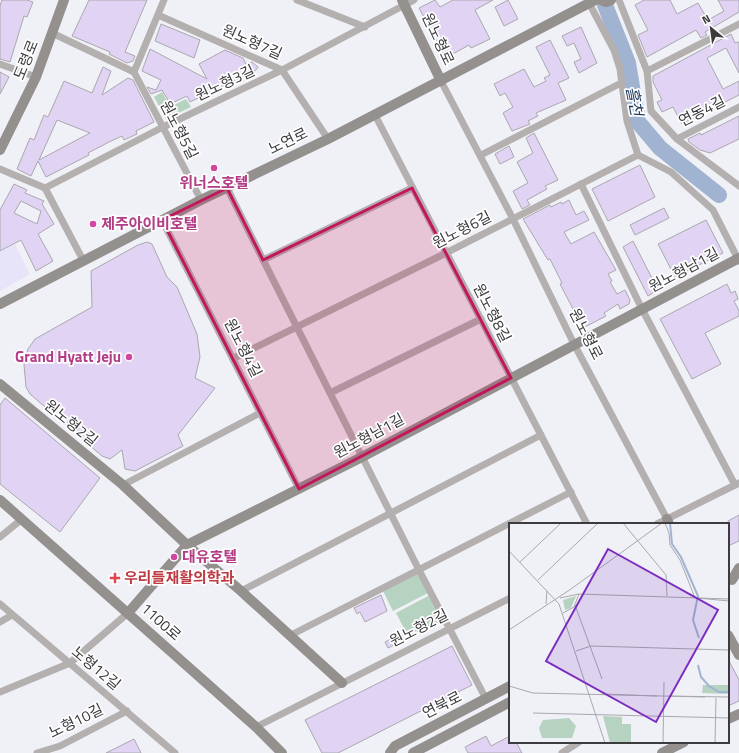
<svg xmlns="http://www.w3.org/2000/svg" width="739" height="753" font-family="'Titillium Web','Noto Sans KR',sans-serif">
  <style>
    .commercial { fill: #e7e4fa }
    .green { fill: #b6d2c1 }
    .lines { fill: none; stroke-linecap: round; stroke-linejoin: round }
    .river { stroke: #a0b3d0; stroke-width: 16 }
    .building { fill: #e1d3f3; stroke: #aaa8ae; fill-rule: evenodd }
    .street { stroke: #b3b0af; stroke-width: 7 }
    .secondary { stroke: #94908e; stroke-width: 10 }
    .marked { fill: #c2185b; fill-opacity: 0.2; stroke: #c2185b; stroke-width: 3; stroke-linejoin: round }
    .hotel-dot { fill: #d1479c; stroke: #fefefe; stroke-width: 1.5 }
    .health-dot { fill: #e0444e; stroke: #fefefe; stroke-width: 1.5 }
    .labels { text-anchor: middle; stroke-width: 3.5; stroke-linejoin: round; paint-order: stroke }
    .street-label { font-size: 15px; fill: #3c3c3f; stroke: #fefefe }
    .hotel-label { font-size: 15px; font-weight: bold; fill: #b23c85; stroke: #fefefe; text-anchor: start }
    .health-label { font-size: 15px; font-weight: bold; fill: #be3a42; stroke: #fefefe; text-anchor: start }
    .water-label { font-size: 16px; font-style: italic; fill: #213c63; stroke: #fefefe }
    .inset-river { fill: none; stroke: #a0b3d0; stroke-width: 2 }
    .inset-road { fill: none; stroke: #a8a8ad; stroke-width: 1 }
    .view { fill: #7b2cbf; fill-opacity: 0.15; stroke: #7b2cbf; stroke-width: 2 }
    .inset-edge { fill: none; stroke: #3c3c3f; stroke-width: 2 }
  </style>
  <rect width="100%" height="100%" fill="#f0f0f7"/>
  <polygon class="commercial" points="15,244 30,274 0,291 0,252"/>
  <g class="green">
    <polygon points="162,92 170,107 186,99 191,107 166,119 154,97"/>
    <polygon points="418,573 428,593 393,611 383,591"/>
    <polygon points="430,595 443,620 409,638 396,613"/>
  </g>
  <g class="lines">
    <polyline class="river" points="603,0 628,63 638,122 660,148 719,195"/>
  </g>
  <g class="building">
    <polygon points="2,0 27,0 33,2 27,17 24,16 10,62 0,59 0,6"/>
    <polygon points="89,0 147,0 125,52 135,56 133,61 127,63 109,54 110,52 72,36"/>
    <polygon points="435,0 440,7 453,0 493,0 475,10 490,39 471,48 469,45 451,55 443,53 419,8"/>
    <polygon points="508,0 518,19 504,26 495,7"/>
    <polygon points="644,0 670,0 677,14 698,3 708,20 724,11 718,0 739,0 739,12 705,32 707,35 701,38 696,30 647,57 638,35 648,30 635,5"/>
    <polygon points="161,24 200,40 194,58 155,41"/>
    <polygon points="581,27 597,63 579,73 574,62 581,59 574,43 567,46 562,36"/>
    <polygon points="731,34 735,43 739,42 739,73 726,48 707,58 723,89 739,81 739,95 682,124 673,107 662,112 657,102 662,100 653,82 653,76"/>
    <polygon points="550,40 569,78 558,83 566,100 536,113 538,116 528,121 530,124 512,131 503,113 513,107 505,93 500,96 494,84 524,69 534,87 546,81 544,78 550,75 536,47"/>
    <polygon points="150,49 207,79 199,64 225,50 243,58 246,64 252,62 258,67 256,70 190,102 187,96 170,104 162,90 151,94 147,87 156,90 161,80 142,71"/>
    <path d="M103 67 111 71 102 95 128 78 133 80 154 122 136 131 137 134 124 140 122 136 109 142 88 153 89 155 46 177 38 161 31 176 17 169 30 138 34 140 44 115 48 117 64 81 92 93ZM57 120 90 133 39 160Z"/>
    <polygon points="0,72 9,77 0,94"/>
    <polygon points="739,116 739,139 710,153 700,150 689,142 688,139 700,133 701,135"/>
    <polygon points="534,133 558,180 545,186 547,189 527,200 530,205 522,209 513,191 528,183 517,162 533,153 526,138"/>
    <polygon points="509,146 514,157 500,164 495,154"/>
    <polygon points="640,165 655,197 608,221 592,189"/>
    <path d="M14 184 27 190 25 193 44 201 42 204 54 224 38 234 53 261 36 271 21 240 0 251V210ZM21 201 41 211 37 224 14 213Z"/>
    <polygon points="569,200 576,215 584,211 589,220 564,232 571,244 594,232 616,270 608,274 612,281 610,282 617,294 625,290 630,300 629,304 620,309 618,304 604,313 606,316 583,328 560,284 562,283 550,259 548,260 523,219 550,205 551,207 561,202 562,204"/>
    <polygon points="664,208 669,218 635,235 630,225"/>
    <polygon points="706,220 723,253 675,277 658,244"/>
    <polygon points="633,241 658,290 648,296 623,247"/>
    <polygon points="147,242 152,244 167,277 177,287 197,334 200,357 195,378 215,388 178,435 183,446 135,471 125,469 122,450 110,459 102,456 30,394 26,387 24,365 28,349 35,339 92,307 91,271 138,245"/>
    <polygon points="727,284 731,293 735,291 738,299 734,301 739,311 739,316 705,333 721,364 692,379 660,319"/>
    <polygon points="5,398 100,478 60,532 0,484 0,405"/>
    <polygon points="739,515 739,541 728,546 728,521"/>
    <polygon points="381,595 387,611 365,622 360,612 357,614 354,608"/>
    <polygon points="401,634 404,640 388,648 385,642"/>
    <polygon points="452,646 472,685 338,753 322,753 305,720"/>
    <polygon points="728,659 739,680 739,701 728,706"/>
    <polygon points="486,736 491,746 510,736 510,742 516,742 522,753 468,753 465,747"/>
    <polygon points="134,739 141,753 106,753"/>
  </g>
  <g class="lines">
    <g class="street">
      <polyline points="297,0 365,27"/>
      <polyline points="619,0 647,71 651,111 677,139 739,186"/>
      <polyline points="589,3 614,50 620,69 627,121 638,155 671,172 713,210 739,261"/>
      <polyline points="158,15 282,70 328,139"/>
      <polyline points="52,33 134,72 201,200"/>
      <polyline points="0,64 36,77"/>
      <polyline points="647,71 739,24"/>
      <polyline points="134,72 164,0"/>
      <polyline points="441,81 513,219 574,344 667,519"/>
      <polyline points="375,115 587,524"/>
      <polyline points="677,139 739,107"/>
      <polyline points="481,155 621,83"/>
      <polyline points="0,169 45,188 163,127 282,70 414,0"/>
      <polyline points="581,184 642,309 735,485"/>
      <polyline points="45,188 83,260"/>
      <polyline points="227,188 419,570 486,699"/>
      <polyline points="162,220 299,489"/>
      <polyline points="263,260 412,188"/>
      <polyline points="234,358 446,253 638,155"/>
      <polyline points="330,393 481,319"/>
      <polyline points="123,485 260,413"/>
      <polyline points="657,524 739,483"/>
      <polyline points="0,537 22,519"/>
      <polyline points="241,591 541,435"/>
      <polyline points="0,604 175,753"/>
      <polyline points="0,622 12,615"/>
      <polyline points="289,636 571,492"/>
      <polyline points="0,692 70,663 128,613"/>
      <polyline points="256,727 510,598"/>
      <polyline points="37,753 60,746 127,711"/>
      <polyline points="562,753 579,742"/>
    </g>
    <g class="secondary">
      <polyline points="402,0 441,81"/>
      <polyline points="601,0 606,2 611,0"/>
      <polyline points="0,150 36,77 64,0"/>
      <polyline points="0,304 201,200 328,139 595,0"/>
      <polyline points="0,384 123,485 187,545 241,591 342,683"/>
      <polyline points="0,500 256,727 282,753"/>
      <polyline points="667,519 669,524"/>
      <polyline points="732,580 739,568"/>
      <polyline points="128,613 187,545 362,457 739,258"/>
      <polyline points="728,635 739,655"/>
      <polyline points="728,719 739,714"/>
      <polyline points="390,753 395,746 510,686"/>
      <polyline points="413,753 510,702"/>
      <polyline points="662,753 684,742"/>
    </g>
  </g>
  <path class="marked" d="M227 188 263 260 412 188 511 378 299 489 162 220Z"/>
  <g class="hotel-dot">
    <circle cx="214" cy="168" r="4"/>
    <circle cx="93" cy="224" r="4"/>
    <circle cx="129" cy="357" r="4"/>
    <circle cx="174" cy="557" r="4"/>
  </g>
  <path class="health-dot" d="M113 572h4v4h4v4h-4v4h-4v-4h-4v-4h4z"/>
  <g class="labels">
    <g class="street-label">
      <text transform="translate(438 39) rotate(65)" y="5">원노형로</text>
      <text transform="translate(252 42) rotate(24)" y="5">원노형7길</text>
      <text transform="translate(26 60) rotate(-68)" y="5">도령로</text>
      <text transform="translate(225 83) rotate(-25)" y="5">원노형3길</text>
      <text transform="translate(702 111) rotate(-27)" y="5">연동4길</text>
      <text transform="translate(179 130) rotate(63)" y="5">원노형5길</text>
      <text transform="translate(288 141) rotate(-26)" y="5">노연로</text>
      <text transform="translate(462 230) rotate(-27)" y="5">원노형6길</text>
      <text transform="translate(684 270) rotate(-28)" y="5">원노형남1길</text>
      <text transform="translate(492 313) rotate(63)" y="5">원노형8길</text>
      <text transform="translate(586 334) rotate(63)" y="5">원노형로</text>
      <text transform="translate(243 348) rotate(63)" y="5">원노형4길</text>
      <text transform="translate(71 423) rotate(39)" y="5">원노형2길</text>
      <text transform="translate(369 436) rotate(-28)" y="5">원노형남1길</text>
      <text transform="translate(161 622) rotate(42)" y="5">1100로</text>
      <text transform="translate(419 628) rotate(-27)" y="5">원노형2길</text>
      <text transform="translate(96 668) rotate(40)" y="5">노형12길</text>
      <text transform="translate(442 705) rotate(-27)" y="5">연북로</text>
      <text transform="translate(76 721) rotate(-26)" y="5">노형10길</text>
    </g>
    <g class="hotel-label">
      <text x="214" y="188" text-anchor="middle">위너스호텔</text>
      <text x="101" y="229">제주아이비호텔</text>
      <text x="121" y="362" text-anchor="end">Grand Hyatt Jeju</text>
      <text x="182" y="562">대유호텔</text>
    </g>
    <g class="health-label">
      <text x="124" y="583">우리들재활의학과</text>
    </g>
    <g class="water-label">
      <text transform="translate(635 101) rotate(79)" y="6">흘천</text>
    </g>
  </g>
  <g transform="translate(509 523)">
    <rect width="220" height="220" fill="#f0f0f7"/>
    <path d="M67 73 62 85 56 87 54 77ZM194 162H220V171L193 170ZM94 193 113 194V201H122V220H101ZM60 195 67 203 63 215H33L30 205 34 197Z" fill="#b6d2c1"/>
    <path class="inset-river" d="M161 0 163 21 172 34 189 73 184 97 190 115M189 142 192 154 200 163 210 169H220"/>
    <path class="inset-road" d="M114 0 157 52 158 73M156 0 160 10 161 22 171 37 186 75M0 28 50 81 96 220M11 39 52 0M29 57 89 0M51 75 70 71 220 76M188 75 220 78M37 81 38 68M66 82 93 156M54 90 65 84 70 71M0 107 62 66 153 0M67 128 82 123 220 127M0 163 24 170 196 174M93 171 148 173M160 173 220 174M24 190 220 195M154 220 155 159M206 220 207 175"/>
    <path class="view" d="M99 26 209 87 147 199 37 138Z"/>
    <rect width="220" height="220" class="inset-edge"/>
  </g>
  <g transform="translate(711 28) rotate(331)" stroke="#fefefe" stroke-width="3" paint-order="stroke">
  <path d="M0-3L7 15L0 10L-7 15Z" fill="#3c3c3f"/>
  <text y="-6" font-size="11" font-weight="bold" text-anchor="middle" fill="#3c3c3f">N</text>
  </g>
</svg>
